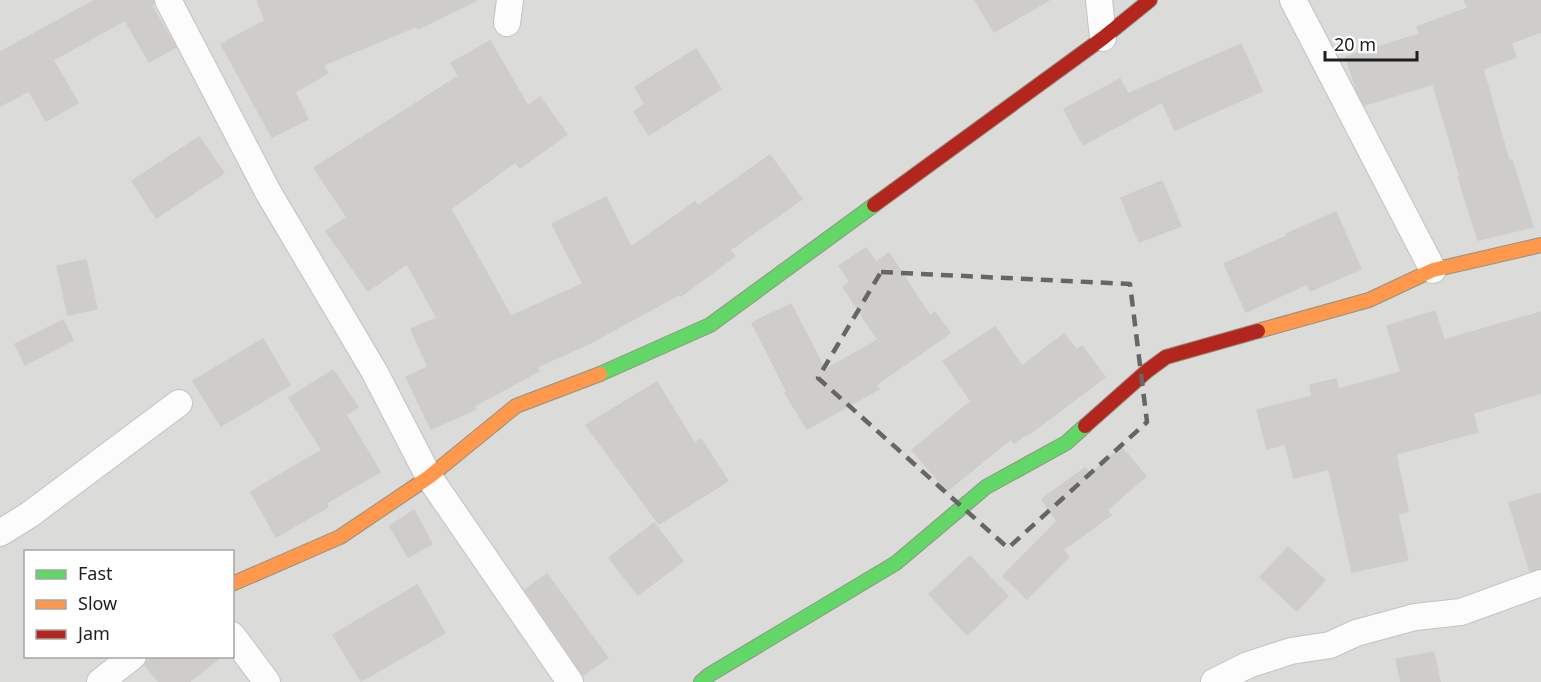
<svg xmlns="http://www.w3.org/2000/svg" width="1541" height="682" font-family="'Noto Sans',sans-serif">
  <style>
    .residential { fill: #dbdbd9; fill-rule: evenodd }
    .building { fill: #cfcdcb; stroke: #cfcdc9; stroke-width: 1.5 }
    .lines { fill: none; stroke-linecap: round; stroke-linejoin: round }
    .street-casing { stroke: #c3c3c2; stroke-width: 28 }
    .fast-casing { stroke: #919482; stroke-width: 16 }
    .slow-casing { stroke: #919482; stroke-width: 16 }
    .jam-casing { stroke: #919482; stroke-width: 16 }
    .street { stroke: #fcfcfc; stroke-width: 26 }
    .fast { stroke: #63d668; stroke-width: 14 }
    .slow { stroke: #ff974d; stroke-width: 14 }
    .jam { stroke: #b3261e; stroke-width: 14 }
    .marked { fill: none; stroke: #666665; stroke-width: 4.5; stroke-dasharray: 12 8; stroke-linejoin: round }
  </style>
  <rect width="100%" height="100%" fill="#ecebe8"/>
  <path class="residential" d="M0 0H1541V682H0ZM26 552H232V656H26Z"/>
  <g class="building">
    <polygon points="95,0 153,0 154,4 151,5 176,47 149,62 125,20 53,60 78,103 46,121 29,91 0,106 0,52"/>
    <polygon points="257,0 477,0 418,29 417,26 323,65 328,73 295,92 308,119 272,137 221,44 265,21"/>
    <polygon points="975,0 1049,0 994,32"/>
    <polygon points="1464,0 1541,0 1541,32 1511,43 1516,57 1483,69 1509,161 1512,160 1533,227 1478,240 1458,177 1460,176 1433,84 1364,105 1357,92 1346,57 1420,34 1417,27 1468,8"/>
    <polygon points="490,41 528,106 540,97 567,134 520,168 515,162 451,209 511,316 583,284 552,224 606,197 631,247 695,202 698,206 770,155 802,199 730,250 735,256 681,296 680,294 590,343 537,367 539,371 474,406 476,409 431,429 406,377 428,367 411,329 437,318 407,264 368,291 326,231 347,217 314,168 459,76 451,63"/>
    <polygon points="1241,44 1262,91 1175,130 1162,102 1083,145 1064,109 1120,79 1128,94"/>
    <polygon points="696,49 721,89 649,135 634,112 645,104 635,87"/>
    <polygon points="199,137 224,173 156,218 132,181"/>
    <polygon points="1162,181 1181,226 1139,242 1121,198"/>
    <polygon points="1336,212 1361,269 1310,291 1307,284 1246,312 1224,264 1287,236 1286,234"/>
    <polygon points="866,248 876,262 889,253 930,316 935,312 950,333 876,385 879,389 807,429 785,393 787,392 752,323 791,304 825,370 878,340 843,287 850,282 839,266"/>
    <polygon points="86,260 97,309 68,315 57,266"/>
    <polygon points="1435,311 1444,340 1541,312 1541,393 1473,413 1478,432 1396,454 1408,511 1398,514 1408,560 1352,572 1329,469 1294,478 1285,444 1267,449 1257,410 1312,396 1310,385 1336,379 1339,389 1401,372 1387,326"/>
    <polygon points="63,320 73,340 25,365 15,344"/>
    <polygon points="995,327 1022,366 1064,334 1077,350 1082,346 1105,377 1028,435 1027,434 1014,443 1011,439 947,491 912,450 971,401 943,361"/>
    <polygon points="263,339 290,385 221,426 193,381"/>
    <polygon points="333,370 358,407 346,415 380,472 326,503 328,507 276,537 251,492 322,450 289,398"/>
    <polygon points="657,382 694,443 701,439 728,481 659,524 586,425"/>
    <polygon points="1121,447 1146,476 1107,510 1111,515 1063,550 1069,557 1027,599 1003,576 1057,521 1042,499 1085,468 1091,474"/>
    <polygon points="1541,493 1541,568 1530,571 1509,503"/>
    <polygon points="414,510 432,544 408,557 390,526"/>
    <polygon points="654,523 683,561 638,595 609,558"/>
    <polygon points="1288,547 1325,580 1297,611 1260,577"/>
    <polygon points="970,556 1008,596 967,635 929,594"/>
    <polygon points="547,574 608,658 583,675 525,590"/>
    <polygon points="417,585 445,633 361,681 333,635"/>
    <polygon points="1434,652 1440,682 1401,682 1396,659"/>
    <polygon points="148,657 221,657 189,682 159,682 145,665"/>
  </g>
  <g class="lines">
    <defs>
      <g id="street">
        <polyline points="168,0 268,192 374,371 429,477 570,682"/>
        <polyline points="1099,0 1103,38"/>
        <polyline points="1293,0 1433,270"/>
        <polyline points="507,23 510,0"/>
        <polyline points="0,533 29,515 179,403"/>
        <polyline points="232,635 267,682"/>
        <polyline points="100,682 133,656"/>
        <polyline points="1214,682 1248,665 1291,651 1330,645 1356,633 1415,617 1461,612 1541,583"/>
      </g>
      <g id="fast">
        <polyline points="600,374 710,325 874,205"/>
        <polyline points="701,682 709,675 896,563 986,487 1066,443 1085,426"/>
      </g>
      <g id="slow">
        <polyline points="1258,331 1369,300 1433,270 1541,245"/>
        <polyline points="232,584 340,537 429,477 516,406 600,374"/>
      </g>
      <g id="jam">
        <polyline points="874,205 1103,38 1150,0"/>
        <polyline points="1085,426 1147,371 1166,357 1258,331"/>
      </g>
    </defs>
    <use href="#street" class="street-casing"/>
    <use href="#fast" class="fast-casing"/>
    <use href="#slow" class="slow-casing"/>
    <use href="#jam" class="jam-casing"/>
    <use href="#street" class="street"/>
    <use href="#fast" class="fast"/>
    <use href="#slow" class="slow"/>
    <use href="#jam" class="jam"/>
  </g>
  <path class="marked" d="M881 272 1130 284 1147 422 1008 548 818 378Z"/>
  <rect x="24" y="550" width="210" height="108" fill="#ffffff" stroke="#a5a5a5" stroke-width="1.5"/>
  <rect x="36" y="570" width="30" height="9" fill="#63d668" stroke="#a5a5a5" stroke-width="1.5"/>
  <text x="78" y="580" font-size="18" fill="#1e1e1e">Fast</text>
  <rect x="36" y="600" width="30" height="9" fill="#ff974d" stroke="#a5a5a5" stroke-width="1.5"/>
  <text x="78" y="610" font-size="18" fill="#1e1e1e">Slow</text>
  <rect x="36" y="630" width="30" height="9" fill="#b3261e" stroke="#a5a5a5" stroke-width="1.5"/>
  <text x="78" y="640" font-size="18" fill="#1e1e1e">Jam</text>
  <path d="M1325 51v9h92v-9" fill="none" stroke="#1e1e1e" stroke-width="3"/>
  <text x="1334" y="51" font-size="18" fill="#1e1e1e" stroke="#ffffff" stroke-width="4.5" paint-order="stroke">20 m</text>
</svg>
